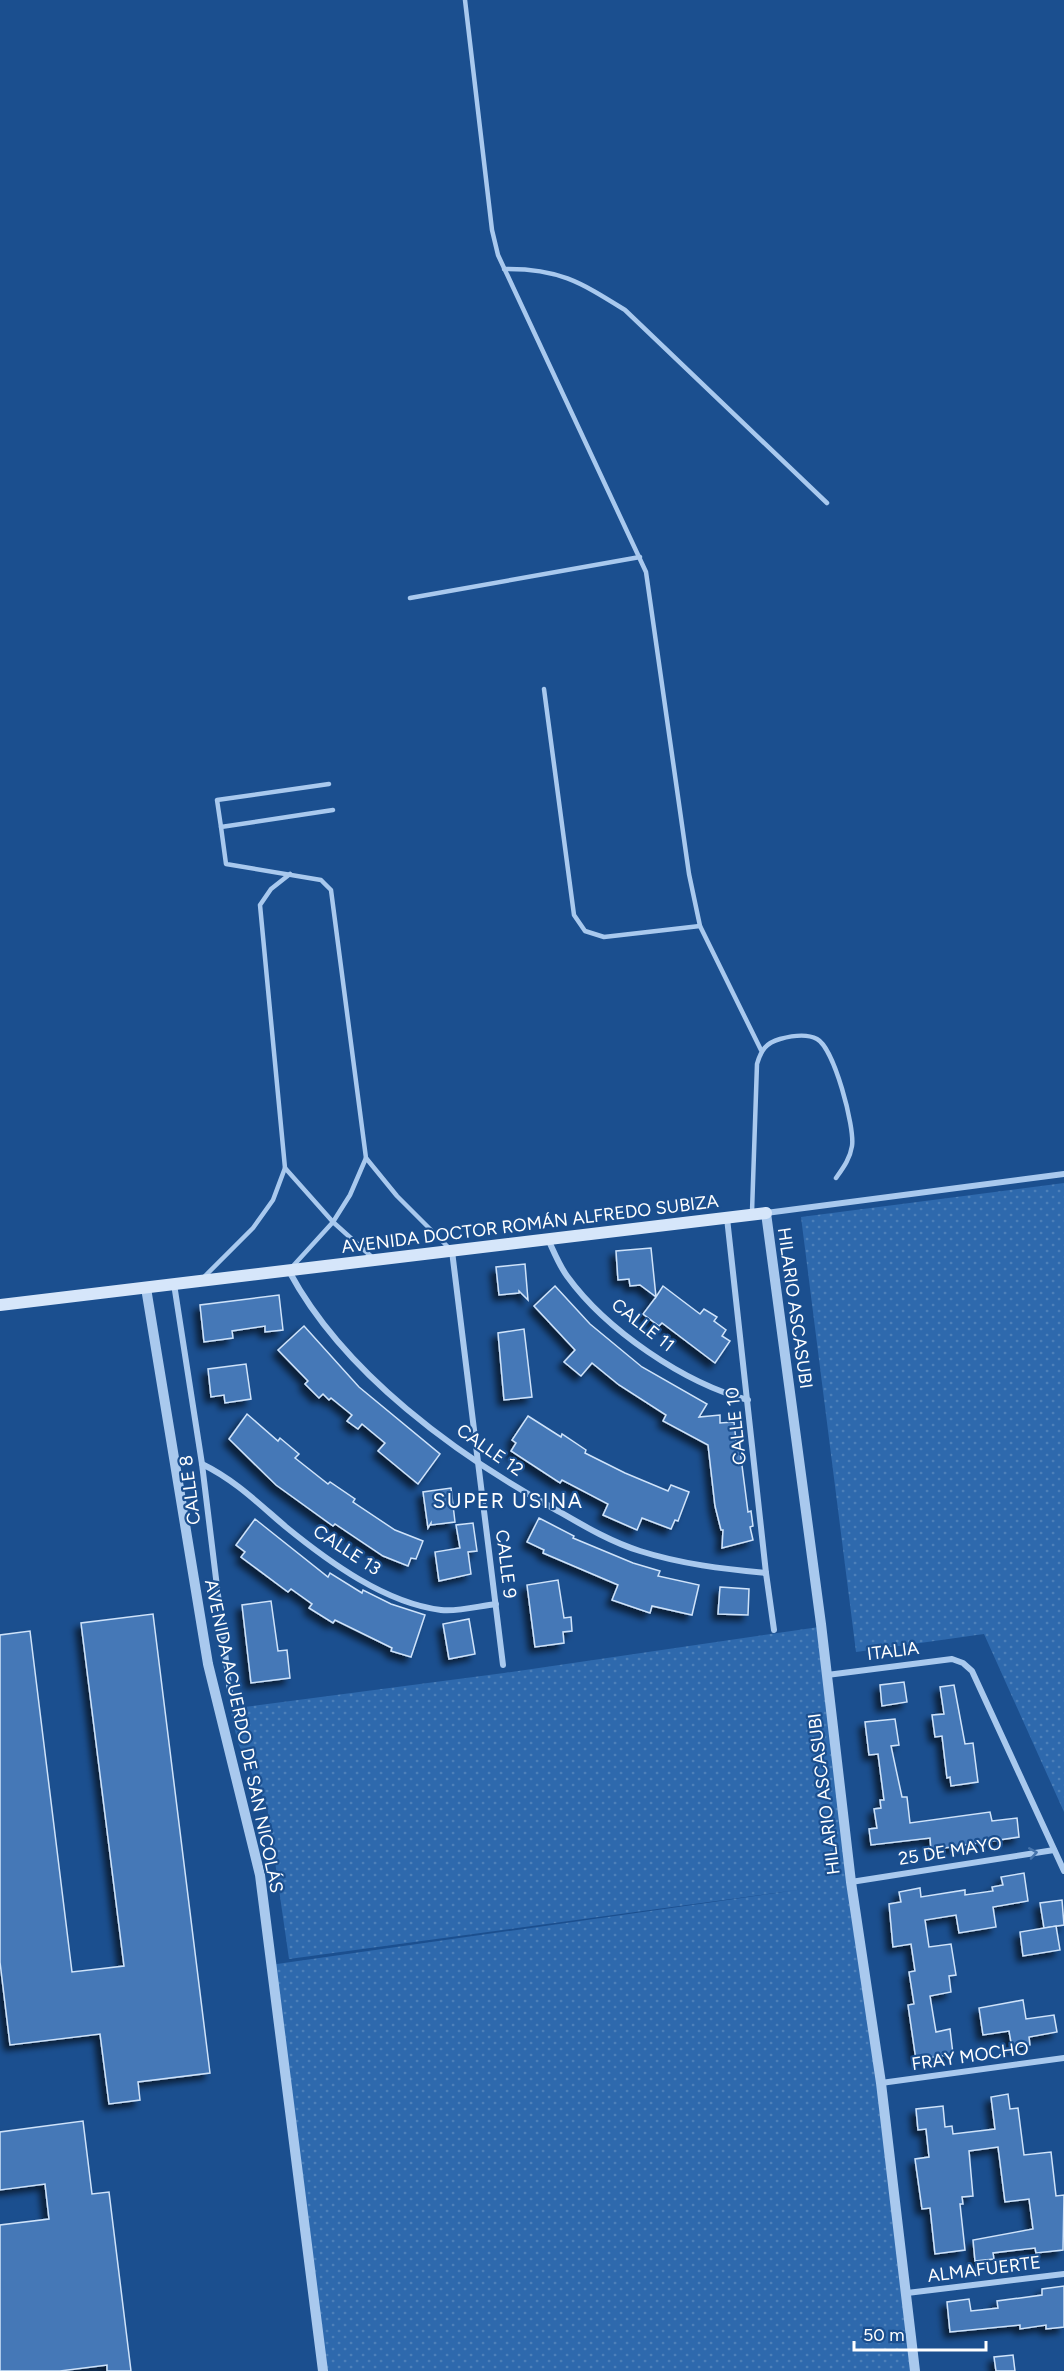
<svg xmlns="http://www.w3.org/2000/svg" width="1064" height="2371" font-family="Figtree,sans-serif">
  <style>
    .grass { fill: url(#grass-dots) }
    .building { fill: #4478b7; stroke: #cfe3fa; stroke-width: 1.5; filter: url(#shadow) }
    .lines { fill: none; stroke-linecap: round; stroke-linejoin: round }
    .service { stroke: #a9c9ee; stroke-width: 4.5 }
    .minor { stroke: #a9c9ee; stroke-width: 6 }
    .tertiary { stroke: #a9c9ee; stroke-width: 10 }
    .secondary { stroke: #d6e6fa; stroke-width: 12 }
    .oneway { stroke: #4674ac }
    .labels { text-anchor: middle; stroke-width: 4.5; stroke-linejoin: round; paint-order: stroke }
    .street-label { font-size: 18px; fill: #fff; stroke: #1b4f8f }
    .quarter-label { font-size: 21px; letter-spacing: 1.5px; fill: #fff; stroke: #1b4f8f }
  </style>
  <defs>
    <pattern id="grass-dots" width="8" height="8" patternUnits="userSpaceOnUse" patternTransform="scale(1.5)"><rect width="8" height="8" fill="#2e69ad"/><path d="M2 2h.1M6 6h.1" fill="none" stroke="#4d80b9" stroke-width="1.8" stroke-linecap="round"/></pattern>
    <filter id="shadow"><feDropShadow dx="-5.5" dy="5.5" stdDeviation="3" flood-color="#0009"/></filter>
  </defs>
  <rect width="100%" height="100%" fill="#1b4f8f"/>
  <g class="grass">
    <polygon points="1064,1183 1064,1812 984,1634 856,1652 801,1217"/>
    <polygon points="819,1627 915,2371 323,2371 270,1965 804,1889 289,1959 267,1806 238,1743 230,1709 504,1673"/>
  </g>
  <g class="building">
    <polygon points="651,1248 656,1297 663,1286 700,1314 704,1309 717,1317 714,1321 726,1330 722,1336 730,1341 715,1363 662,1323 659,1326 643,1314 656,1297 640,1285 630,1286 629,1279 618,1280 616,1251"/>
    <polygon points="525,1264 528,1300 519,1291 519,1293 499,1295 496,1267"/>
    <polygon points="555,1286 590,1324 642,1367 707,1404 699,1417 720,1415 720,1423 734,1422 737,1450 740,1450 748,1512 751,1511 753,1526 750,1527 753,1540 722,1548 723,1530 721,1530 715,1506 708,1445 663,1421 666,1415 619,1385 592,1363 581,1376 564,1362 575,1350 534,1306"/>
    <polygon points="279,1295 283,1330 265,1332 265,1326 232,1331 233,1338 204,1342 200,1305"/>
    <polygon points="304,1326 359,1387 440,1454 418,1484 378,1451 385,1443 362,1424 358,1429 347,1421 352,1415 331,1398 329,1400 323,1394 319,1398 305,1384 308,1381 278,1350"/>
    <polygon points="524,1329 532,1397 504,1400 498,1333"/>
    <polygon points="246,1364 251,1399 225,1403 224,1395 211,1397 208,1369"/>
    <polygon points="247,1414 278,1441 280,1438 299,1454 295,1458 328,1484 330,1482 355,1499 353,1502 395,1530 423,1541 416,1559 411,1558 408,1566 383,1556 335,1524 333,1526 276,1485 229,1439"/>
    <polygon points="528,1416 561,1437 562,1434 586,1450 585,1453 625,1473 668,1491 671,1485 689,1492 678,1521 675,1520 671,1529 642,1518 637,1530 603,1515 608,1504 562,1480 560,1483 511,1451 516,1443 512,1440"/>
    <polygon points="451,1488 455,1522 431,1525 431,1523 428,1528 423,1492"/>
    <polygon points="539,1518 574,1536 573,1538 633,1563 660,1571 658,1576 699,1585 692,1615 652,1606 650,1613 612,1600 618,1585 543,1553 544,1550 527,1542"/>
    <polygon points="255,1519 328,1577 330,1573 362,1593 363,1590 391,1604 425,1615 411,1657 391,1651 392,1648 335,1620 333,1623 309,1608 312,1604 291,1589 288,1592 241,1557 245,1552 236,1545"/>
    <polygon points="473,1523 477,1551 468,1552 471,1574 439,1581 435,1552 460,1548 456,1525"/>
    <polygon points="558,1580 564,1618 571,1617 572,1631 563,1632 564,1643 535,1647 527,1585"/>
    <polygon points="720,1587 749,1589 748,1615 718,1614"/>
    <polygon points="271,1601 278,1651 287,1650 290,1678 251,1683 242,1605"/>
    <polygon points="153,1614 210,2073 138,2082 140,2100 109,2104 100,2034 10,2045 0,1962 0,1635 30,1631 72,1972 124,1966 81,1623"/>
    <polygon points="469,1619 475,1654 449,1659 443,1624"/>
    <polygon points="904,1682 907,1702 882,1706 880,1685"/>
    <polygon points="954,1685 965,1744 973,1743 978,1782 951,1786 950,1777 947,1778 942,1736 935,1737 932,1715 944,1714 940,1687"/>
    <polygon points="895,1719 899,1745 891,1746 902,1797 907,1797 910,1823 990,1812 992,1821 1017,1818 1019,1837 931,1850 930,1838 871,1845 869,1829 877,1828 874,1809 881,1808 880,1800 884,1800 878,1754 869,1755 865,1722"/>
    <polygon points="1024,1873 1028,1901 993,1907 996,1927 959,1933 956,1915 925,1920 929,1947 951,1944 956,1975 949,1976 951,1992 930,1996 936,2032 950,2029 953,2054 916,2060 908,2005 914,2004 909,1972 915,1971 911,1944 893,1947 889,1904 901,1902 899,1892 920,1888 921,1897 965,1890 965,1895 993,1891 992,1887 1003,1885 1001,1877"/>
    <polygon points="1062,1900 1064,1925 1044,1928 1040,1903"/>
    <polygon points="1056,1926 1060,1950 1023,1956 1020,1932"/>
    <polygon points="1023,2000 1026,2019 1054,2015 1057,2032 1029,2037 1030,2045 1012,2048 1009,2031 983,2035 979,2008"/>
    <polygon points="1008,2094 1010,2109 1018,2108 1024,2155 1051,2152 1056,2196 1064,2195 1063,2250 1036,2253 1035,2248 993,2253 994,2259 975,2261 973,2240 1033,2229 1029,2199 1005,2202 998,2147 969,2151 973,2196 962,2197 963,2204 960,2204 965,2250 935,2254 930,2208 922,2209 915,2159 929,2157 926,2129 918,2130 916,2109 943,2106 945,2127 952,2126 953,2134 995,2129 991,2097"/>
    <polygon points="83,2121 92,2194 109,2192 131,2371 107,2371 107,2365 60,2371 0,2371 0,2225 49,2219 45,2184 0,2190 0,2132"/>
    <polygon points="1064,2286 1064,2327 1046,2329 1046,2325 1020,2329 1020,2325 950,2332 947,2302 969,2299 971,2311 998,2308 997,2301 1042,2295 1042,2289"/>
    <polygon points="1013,2355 1015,2371 996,2371 994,2357"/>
  </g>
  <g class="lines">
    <g class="service">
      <polyline points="465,0 492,230 498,255 646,572 689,874 700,926 761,1050"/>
      <path d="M504 269C558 268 580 282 625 310L827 503"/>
      <polyline points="410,598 640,557"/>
      <polyline points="544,689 574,915 585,931 604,937 700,926"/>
      <polyline points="333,810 221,827 226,864 321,880 331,890 366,1158"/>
      <polyline points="221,827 217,800 329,784"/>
      <polyline points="285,1168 333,1222 373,1258"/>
      <path d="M752 1212 757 1064C761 1050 766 1043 780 1039 791 1036 806 1033 817 1039 834 1048 855 1127 852 1146 850 1159 843 1168 836 1178"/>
      <polyline points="293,1266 333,1222 350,1195 366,1158 397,1196 450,1249"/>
      <polyline points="204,1277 253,1228 273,1200 285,1168 260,905 271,889 290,874"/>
    </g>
    <g class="minor">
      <polyline points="766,1213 1064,1174"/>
      <polyline points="727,1218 766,1573 774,1630"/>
      <path d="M548 1239C554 1252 559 1265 567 1276 606 1330 684 1383 748 1400"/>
      <polyline points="452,1251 503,1665"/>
      <path d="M289 1271C344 1374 458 1456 558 1511 584 1526 611 1542 640 1551 681 1564 723 1569 766 1573"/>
      <polyline points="174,1284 202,1464 230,1693"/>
      <path d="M202 1464C235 1480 259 1504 286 1527 329 1562 385 1603 441 1610 458 1612 479 1606 496 1604"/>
      <polyline points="827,1675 952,1659 963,1663 972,1671 1064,1871"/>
      <polyline points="851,1882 1054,1850"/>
      <polyline points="881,2083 1064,2058"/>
      <polyline points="907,2293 1064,2274"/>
    </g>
    <g class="tertiary">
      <polyline points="766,1213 821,1624 851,1882 881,2083 915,2371"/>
      <polyline points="146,1288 208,1664 260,1875 323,2371"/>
    </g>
    <polyline class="secondary" points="0,1305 766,1213"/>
  </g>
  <defs><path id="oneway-chevron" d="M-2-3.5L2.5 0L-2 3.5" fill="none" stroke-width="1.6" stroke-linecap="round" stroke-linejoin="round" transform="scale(1.5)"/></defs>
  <use class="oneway" href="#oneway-chevron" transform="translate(1033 1853) rotate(-9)"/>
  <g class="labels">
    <g class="street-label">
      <text transform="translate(530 1224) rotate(-7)" y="6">AVENIDA DOCTOR ROMÁN ALFREDO SUBIZA</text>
      <text transform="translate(795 1308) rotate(82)" y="6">HILARIO ASCASUBI</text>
      <text transform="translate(643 1325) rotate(38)" y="6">CALLE 11</text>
      <text transform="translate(736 1426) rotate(-96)" y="6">CALLE 10</text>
      <text transform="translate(490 1450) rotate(35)" y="6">CALLE 12</text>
      <text transform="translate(190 1490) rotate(-97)" y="6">CALLE 8</text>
      <text transform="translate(347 1550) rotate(33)" y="6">CALLE 13</text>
      <text transform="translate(506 1564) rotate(83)" y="6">CALLE 9</text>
      <text transform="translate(893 1651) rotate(-7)" y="6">ITALIA</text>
      <text transform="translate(244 1736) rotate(78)" y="6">AVENIDA ACUERDO DE SAN NICOLÁS</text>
      <text transform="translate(824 1794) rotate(-97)" y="6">HILARIO ASCASUBI</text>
      <text transform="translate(950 1851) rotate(-9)" y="6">25 DE MAYO</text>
      <text transform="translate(970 2056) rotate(-8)" y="6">FRAY MOCHO</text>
      <text transform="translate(984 2269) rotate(-7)" y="6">ALMAFUERTE</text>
    </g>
    <g class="quarter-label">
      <text x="508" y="1508">SUPER USINA</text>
    </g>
  </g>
  <path d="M854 2341v9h132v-9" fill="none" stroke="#ffffff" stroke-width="3"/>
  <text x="863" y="2341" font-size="18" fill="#ffffff" stroke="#1b4f8f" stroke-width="4.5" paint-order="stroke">50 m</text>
</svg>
